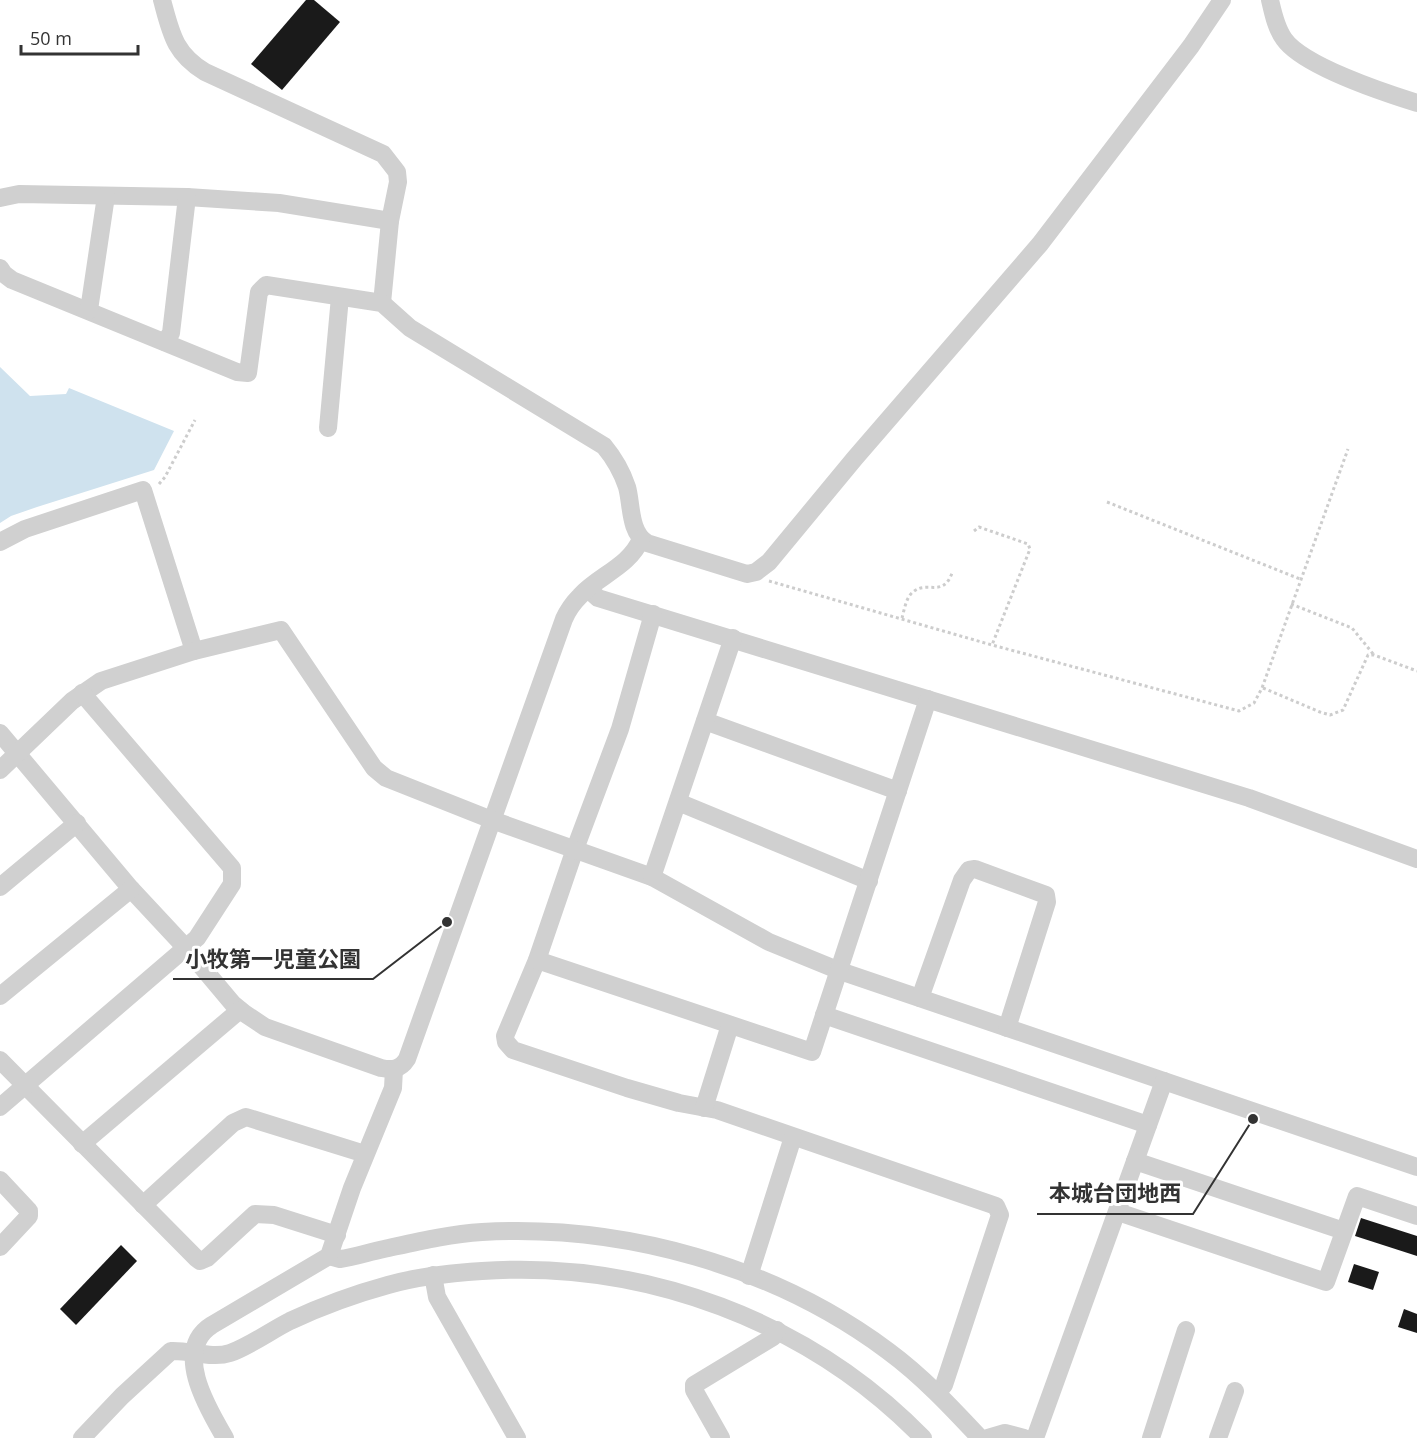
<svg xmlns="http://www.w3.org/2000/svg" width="1417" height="1438" font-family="'Open Sans','Noto Sans JP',sans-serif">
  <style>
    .water { fill: #cfe2ee }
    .building { fill: #1a1a1a }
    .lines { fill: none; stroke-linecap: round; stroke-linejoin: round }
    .path { stroke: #cdcdcd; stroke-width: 3; stroke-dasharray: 3 3; stroke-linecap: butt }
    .minor { stroke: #d0d0d0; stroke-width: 18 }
    .leader { fill: none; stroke: #333; stroke-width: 2 }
    .callout-dot { fill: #333; stroke: #fff; stroke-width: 2 }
    .callout-label { font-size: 22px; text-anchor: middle; font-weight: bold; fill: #333; stroke: #fff; stroke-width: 6; stroke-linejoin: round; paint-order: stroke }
  </style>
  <rect width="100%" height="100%" fill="#fff"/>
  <polygon class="water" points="0,367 30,396 66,394 69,388 174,431 154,470 37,507 11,516 0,523"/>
  <g class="building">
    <polygon points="306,0 314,0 340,22 282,90 251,64"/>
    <polygon points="1361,1218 1417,1236 1417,1256 1355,1236"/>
    <polygon points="121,1245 137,1261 76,1325 60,1309"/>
    <polygon points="1354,1264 1379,1272 1373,1290 1348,1282"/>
    <polygon points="1404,1309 1417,1314 1417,1333 1398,1327"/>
  </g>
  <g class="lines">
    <g class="path">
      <polyline points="159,484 165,477 195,420"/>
      <polyline points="1107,502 1300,579"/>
      <polyline points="974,531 979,527 1028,544 1030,549 992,645"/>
      <polyline points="769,581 992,645 1239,711 1254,703 1262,688 1348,449"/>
      <polyline points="1291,604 1352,628 1374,655"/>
      <path d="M902 618C904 611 906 597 913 592 927 580 943 598 952 573"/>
      <polyline points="1263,688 1320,712 1330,715 1343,710 1368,655 1374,655 1417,671"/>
    </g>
    <g class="minor">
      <path d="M162 0C171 33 174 53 205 72L383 154 397 172 398 182 390 221 382 303"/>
      <path d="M1270 0C1273 13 1276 28 1284 39 1303 66 1385 93 1417 103"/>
      <polyline points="0,198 19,194 187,197 279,203 390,221"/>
      <path d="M0 268 4 274 12 280 237 372 248 373 259 292 266 285 382 303 410 328 604 446C614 458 622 472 627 487 632 505 629 532 647 543L747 574 756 572 769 562 855 458 1040 244 1191 46 1222 0"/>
      <polyline points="89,310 106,196"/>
      <polyline points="165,342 171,333 187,197"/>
      <polyline points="328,428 340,297"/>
      <polyline points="0,542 25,529 143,490 194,651"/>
      <polyline points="588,589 598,598 1249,798 1417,859"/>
      <polyline points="653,614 620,729 575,849 537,960 505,1036 506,1042 513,1050 627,1088 679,1103 717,1110 996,1206 1000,1215 998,1221 944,1385 938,1392"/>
      <polyline points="705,721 898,791"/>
      <path d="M0 733 131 889 186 948 233 1004 244 1013 265 1027 381 1068C392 1070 400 1070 407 1059L564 619C568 610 573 603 580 596 599 575 629 567 641 539"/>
      <polyline points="0,770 72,701 101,681 194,651 281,630 374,768 386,778 492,820 652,877 769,942 840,971 1417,1167"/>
      <polyline points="678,802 869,881"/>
      <polyline points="652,877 733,638"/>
      <polyline points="0,887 77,823"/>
      <polyline points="537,960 812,1052 928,699"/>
      <polyline points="0,996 131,889"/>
      <polyline points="920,998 962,880 969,870 975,869 1046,895 1047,902 1007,1028"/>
      <polyline points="824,1015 1148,1125"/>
      <polyline points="0,1060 196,1258 200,1261 207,1258 255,1214 274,1215 337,1235"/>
      <polyline points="0,1107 197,938 232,884 232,868 82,693"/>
      <polyline points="704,1108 730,1025"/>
      <polyline points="82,1144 240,1010"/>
      <polyline points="1135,1161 1344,1231"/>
      <polyline points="0,1180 29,1211 29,1216 0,1247"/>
      <polyline points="143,1205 233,1123 246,1117 365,1154"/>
      <polyline points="1118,1212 1326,1282 1357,1196 1417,1216"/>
      <path d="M329 1256 340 1259C355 1257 369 1252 384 1249 416 1242 449 1234 482 1232 624 1224 774 1266 888 1351 922 1376 951 1407 980 1438"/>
      <polyline points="433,1275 437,1297 517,1438"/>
      <polyline points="749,1276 793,1137"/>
      <path d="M82 1438 122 1396 171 1351C190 1350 212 1359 230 1353 248 1347 272 1330 290 1321 322 1306 355 1294 388 1285 419 1276 451 1273 482 1271 645 1260 809 1321 923 1438"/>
      <path d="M225 1438C208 1409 172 1350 212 1325L329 1256 352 1188 393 1088 394 1069"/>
      <polyline points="721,1438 694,1390 694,1385 773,1337 777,1330"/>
      <polyline points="988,1438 1005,1433 1024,1438"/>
      <polyline points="1035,1438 1164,1081"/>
      <polyline points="1151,1438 1186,1330"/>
      <polyline points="1218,1438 1235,1391"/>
    </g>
  </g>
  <path class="leader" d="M447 922L373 979H173M1253 1119L1193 1214H1037"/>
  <g class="callout-dot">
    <circle cx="447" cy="922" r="6"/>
    <circle cx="1253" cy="1119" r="6"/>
  </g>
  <g class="callout-label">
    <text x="273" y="967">小牧第一児童公園</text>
    <text x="1115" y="1201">本城台団地西</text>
  </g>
  <path d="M21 45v9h117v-9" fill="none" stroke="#333333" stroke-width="3"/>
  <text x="30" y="45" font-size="18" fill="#333333" stroke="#ffffff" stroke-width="4.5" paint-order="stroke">50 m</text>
</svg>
